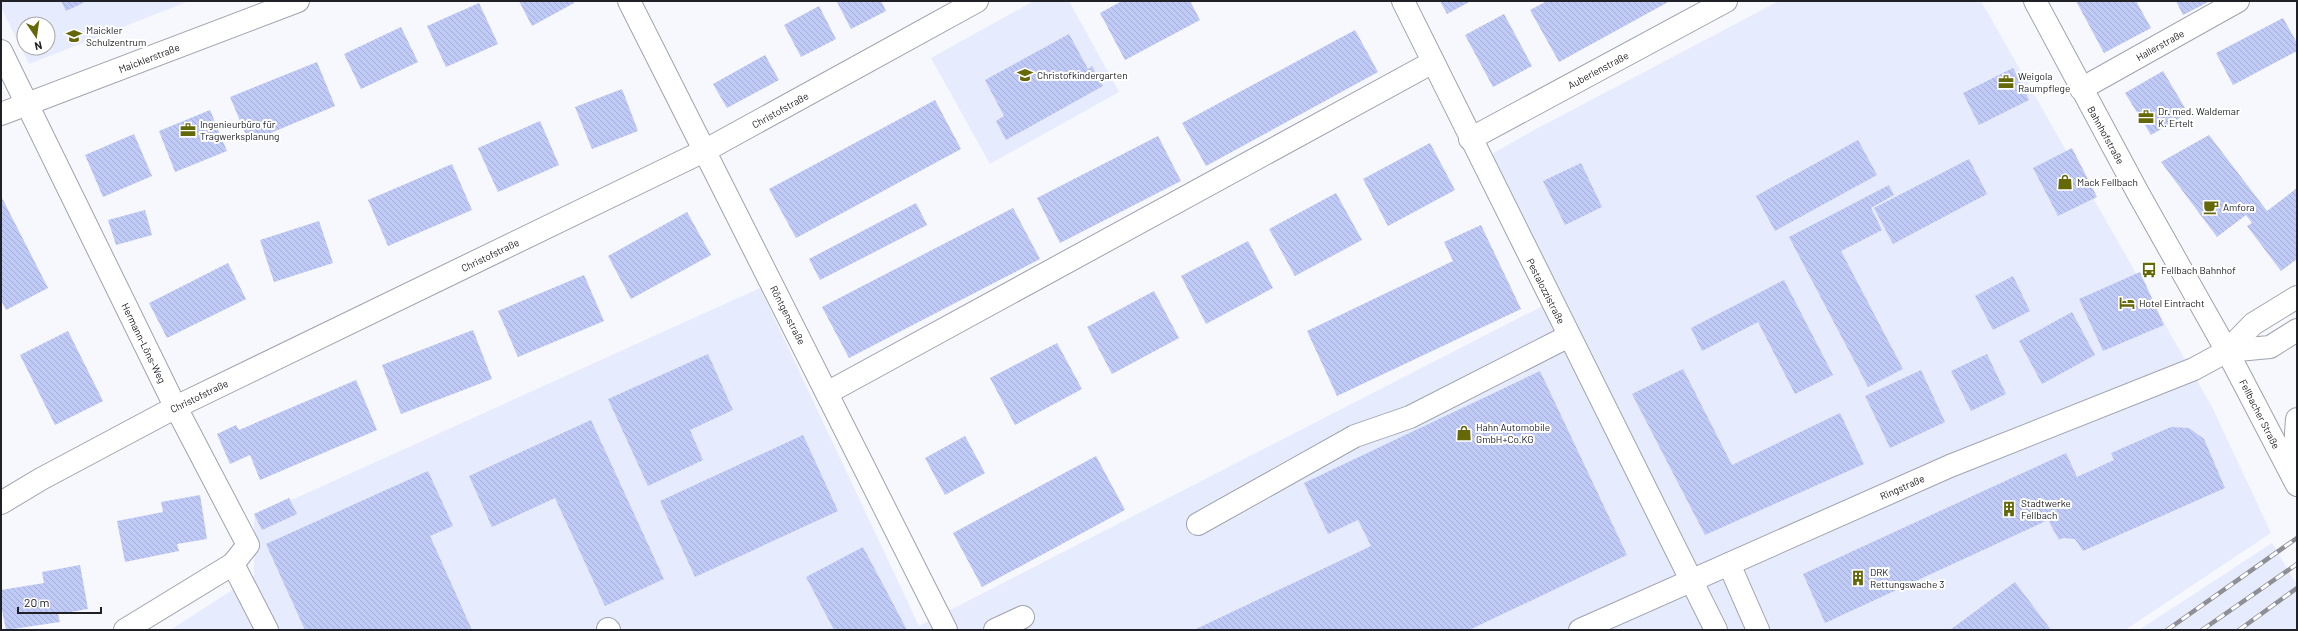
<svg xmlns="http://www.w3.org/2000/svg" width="2298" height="631" font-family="Barlow,sans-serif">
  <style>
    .built { fill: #e7ebfe; fill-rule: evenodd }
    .building { fill: url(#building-back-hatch) }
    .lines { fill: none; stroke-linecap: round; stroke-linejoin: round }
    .minor-casing { stroke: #9fa2b0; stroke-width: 24 }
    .minor { stroke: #fff; stroke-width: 22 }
    .rail-casing { stroke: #8e8f95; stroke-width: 4.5 }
    .rail { stroke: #fff; stroke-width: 3; stroke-dasharray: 9; stroke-linecap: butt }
    .labels { text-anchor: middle; stroke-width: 4; stroke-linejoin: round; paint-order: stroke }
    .poi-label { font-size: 10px; fill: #202126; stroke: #fff; text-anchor: start }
    .street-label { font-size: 10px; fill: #202126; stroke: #fff }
  </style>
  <defs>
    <pattern id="building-back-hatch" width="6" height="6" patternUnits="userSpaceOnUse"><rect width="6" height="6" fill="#c0caf6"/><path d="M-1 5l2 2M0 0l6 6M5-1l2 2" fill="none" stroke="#a5add3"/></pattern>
  </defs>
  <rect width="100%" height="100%" fill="#f6f8fe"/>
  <g class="built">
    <path d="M1 1H189L29 64 1 7ZM24 24H48V48H24Z"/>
    <polygon points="1034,1 1069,1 1119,92 990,164 931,58"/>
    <polygon points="1779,1 1981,1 2212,407 2271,533 2125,630 170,630 254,576 254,517 760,288 919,626 1552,301 1479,161 1538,128"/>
    <polygon points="2272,543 2297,585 2297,630 2139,630"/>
  </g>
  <g class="building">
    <polygon points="61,1 87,1 66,11"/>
    <polygon points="519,1 573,1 574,3 532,26"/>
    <polygon points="839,1 881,1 886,11 851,29 837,2"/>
    <polygon points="1122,1 1190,1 1200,20 1125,60 1100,13"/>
    <polygon points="1440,1 1471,1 1447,14"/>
    <polygon points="1547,1 1670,1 1559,62 1530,10"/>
    <polygon points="2076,1 2136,1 2151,28 2104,53"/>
    <polygon points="2176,1 2210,1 2183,15"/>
    <polygon points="479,3 498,44 446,67 427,26"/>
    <polygon points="819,6 836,39 801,57 784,25"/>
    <polygon points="1504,14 1532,66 1493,87 1465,35"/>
    <polygon points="2283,18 2297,43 2297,51 2233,85 2216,53"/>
    <polygon points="401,27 418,62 361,89 344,54"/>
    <polygon points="1355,30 1378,72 1206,166 1182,123"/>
    <polygon points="1069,34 1088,69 1092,66 1103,86 1006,140 996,121 1004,116 985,80"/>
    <polygon points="765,55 779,80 727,108 713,84"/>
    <polygon points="317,62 335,106 249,142 230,97"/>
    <polygon points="2013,68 2029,100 1979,125 1963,93"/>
    <polygon points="2163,71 2188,113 2151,135 2125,93"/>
    <polygon points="622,89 638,131 592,149 575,107"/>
    <polygon points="935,100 961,149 796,238 769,189"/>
    <polygon points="210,110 227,151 175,172 159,131"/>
    <polygon points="540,121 559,165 498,192 478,148"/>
    <polygon points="134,134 152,176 103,197 85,155"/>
    <polygon points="2209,135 2267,211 2297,188 2297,259 2281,271 2247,226 2252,223 2246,215 2217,237 2161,162"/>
    <polygon points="1158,136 1181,181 1060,243 1037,198"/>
    <polygon points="1858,140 1877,175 1775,231 1756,196"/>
    <polygon points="1430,143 1455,190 1388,226 1363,179"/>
    <polygon points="2072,148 2097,197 2058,216 2033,168"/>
    <polygon points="1969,159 1987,194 1893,244 1874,208"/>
    <polygon points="1581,163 1602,207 1565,225 1543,181"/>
    <polygon points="452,164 472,210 388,246 368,200"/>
    <polygon points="1889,185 1894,195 1871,208 1882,230 1841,251 1903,369 1868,387 1789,237"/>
    <polygon points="1336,193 1362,240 1295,276 1269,229"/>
    <polygon points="1,196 48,288 6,310 1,300"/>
    <polygon points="916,203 927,225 820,280 809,259"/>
    <polygon points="1013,208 1040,259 849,358 822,307"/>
    <polygon points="145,210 152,235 116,245 108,220"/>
    <polygon points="687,212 711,255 631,299 608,256"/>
    <polygon points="319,221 333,263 274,282 260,240"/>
    <polygon points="1481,225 1521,309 1337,396 1307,331 1453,261 1444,242"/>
    <polygon points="1248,241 1273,288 1206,324 1181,276"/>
    <polygon points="228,263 246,299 167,338 149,303"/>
    <polygon points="2140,272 2164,325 2103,351 2079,299"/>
    <polygon points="584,275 604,321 518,357 498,311"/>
    <polygon points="2013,276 2030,311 1993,330 1975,296"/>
    <polygon points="1784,280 1833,375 1795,394 1758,322 1702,351 1691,328"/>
    <polygon points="1154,291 1179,338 1112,374 1087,327"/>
    <polygon points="2072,312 2095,355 2042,384 2019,341"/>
    <polygon points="473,330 492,379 401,414 382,365"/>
    <polygon points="68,331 103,401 55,425 20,355"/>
    <polygon points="1057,343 1082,389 1015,425 990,378"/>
    <polygon points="708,354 733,410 690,430 703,460 648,486 608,399"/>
    <polygon points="1987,354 2006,394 1971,411 1951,371"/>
    <polygon points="1683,369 1732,465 1840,413 1864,464 1705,535 1632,394"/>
    <polygon points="1921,370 1945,422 1890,448 1865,396"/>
    <polygon points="1540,371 1627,555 1469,630 1194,630 1371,546 1358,520 1328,534 1304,483"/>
    <polygon points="356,380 377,430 260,480 250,455 230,464 217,434 236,425 239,430"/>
    <polygon points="591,420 664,579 605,606 555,498 492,527 469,476"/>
    <polygon points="2171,427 2189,428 2204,439 2225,488 2083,551 2075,539 2063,538 2059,540 2048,520 1825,623 1803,574 2066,453 2077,477 2114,460 2111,453"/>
    <polygon points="803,435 838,511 695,577 660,501"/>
    <polygon points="965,436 985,473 945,495 925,458"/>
    <polygon points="1096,456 1125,510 982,587 953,533"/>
    <polygon points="428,471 453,526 430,536 472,630 305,630 266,544"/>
    <polygon points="200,495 207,539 177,544 179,551 125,562 117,521 163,512 161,502"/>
    <polygon points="289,498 297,514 262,530 254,514"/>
    <polygon points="863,547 907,630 834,630 806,577"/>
    <polygon points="80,565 88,609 58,614 60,622 6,630 1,605 1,590 44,583 42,572"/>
    <polygon points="2015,582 2051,630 1950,630"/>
  </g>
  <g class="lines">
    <defs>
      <g id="minor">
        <polyline points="629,1 946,630"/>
        <polyline points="1403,1 1716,630"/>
        <polyline points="2035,1 2138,193 2227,351 2297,485"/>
        <polyline points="1,51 170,396 248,545 233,564 267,630"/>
        <polyline points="2081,89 2238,1"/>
        <polyline points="1,114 298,1"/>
        <polyline points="1470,139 1726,1"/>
        <polyline points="2227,351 2270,347 2297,330"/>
        <polyline points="827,393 1433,62"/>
        <polyline points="2293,477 2297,419"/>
        <polyline points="1,503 41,479 176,407 706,150 977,1"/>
        <polyline points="1198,524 1355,436 1410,417 1569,336"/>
        <polyline points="1729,564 1758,630"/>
        <polyline points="608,629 609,630"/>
        <polyline points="125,630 233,564"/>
        <polyline points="995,630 1023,617"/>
        <polyline points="1580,630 1950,466 2194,369 2227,351 2253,324 2297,297"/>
      </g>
    </defs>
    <use href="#minor" class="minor-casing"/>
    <use href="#minor" class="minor"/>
    <defs>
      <g id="rail">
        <polyline points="2167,630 2297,538"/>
        <polyline points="2202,630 2297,564"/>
        <polyline points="2239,630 2297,588"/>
      </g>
    </defs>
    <use href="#rail" class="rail-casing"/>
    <use href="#rail" class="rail"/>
  </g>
  <defs>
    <symbol id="school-bare" viewBox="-9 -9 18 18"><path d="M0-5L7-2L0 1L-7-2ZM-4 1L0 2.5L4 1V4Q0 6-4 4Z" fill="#656806" stroke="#fff" stroke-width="2.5" paint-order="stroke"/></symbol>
    <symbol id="office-bare" viewBox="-9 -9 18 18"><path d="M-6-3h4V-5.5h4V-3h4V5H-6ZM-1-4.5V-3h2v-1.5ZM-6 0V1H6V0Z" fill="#656806" stroke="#fff" stroke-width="2.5" paint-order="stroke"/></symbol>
    <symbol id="shop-bare" viewBox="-9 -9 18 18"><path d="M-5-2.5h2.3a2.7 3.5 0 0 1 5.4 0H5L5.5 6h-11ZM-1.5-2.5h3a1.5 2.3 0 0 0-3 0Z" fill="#656806" stroke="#fff" stroke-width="2.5" paint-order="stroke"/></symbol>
    <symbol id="cafe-bare" viewBox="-9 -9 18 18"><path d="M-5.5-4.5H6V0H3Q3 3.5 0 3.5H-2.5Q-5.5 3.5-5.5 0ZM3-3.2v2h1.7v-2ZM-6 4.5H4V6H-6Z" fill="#656806" stroke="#fff" stroke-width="2.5" paint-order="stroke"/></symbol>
    <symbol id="bus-bare" viewBox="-9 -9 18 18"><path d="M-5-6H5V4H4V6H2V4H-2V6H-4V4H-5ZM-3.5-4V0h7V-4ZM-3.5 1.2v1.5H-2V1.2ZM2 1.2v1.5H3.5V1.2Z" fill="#656806" stroke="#fff" stroke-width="2.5" paint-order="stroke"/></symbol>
    <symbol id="hotel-bare" viewBox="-9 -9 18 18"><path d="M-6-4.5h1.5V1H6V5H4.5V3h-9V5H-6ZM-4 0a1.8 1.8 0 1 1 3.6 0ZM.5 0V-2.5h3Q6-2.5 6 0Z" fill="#656806" stroke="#fff" stroke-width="2.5" paint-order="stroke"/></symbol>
    <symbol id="building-bare" viewBox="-9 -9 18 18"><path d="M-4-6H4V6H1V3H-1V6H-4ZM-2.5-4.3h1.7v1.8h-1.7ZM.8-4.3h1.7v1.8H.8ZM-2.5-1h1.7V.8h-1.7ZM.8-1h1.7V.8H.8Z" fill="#656806" stroke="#fff" stroke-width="2.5" paint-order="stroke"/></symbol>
  </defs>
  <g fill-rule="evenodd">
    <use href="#school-bare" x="63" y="25" width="22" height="22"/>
    <use href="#school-bare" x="1014" y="64" width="22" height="22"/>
    <use href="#office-bare" x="1995" y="71" width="22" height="22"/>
    <use href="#office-bare" x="2135" y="106" width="22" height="22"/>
    <use href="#office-bare" x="177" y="119" width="22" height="22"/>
    <use href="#shop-bare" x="2054" y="171" width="22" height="22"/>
    <use href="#cafe-bare" x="2200" y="196" width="22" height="22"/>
    <use href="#bus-bare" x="2138" y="259" width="22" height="22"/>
    <use href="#hotel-bare" x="2116" y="292" width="22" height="22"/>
    <use href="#shop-bare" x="1453" y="422" width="22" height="22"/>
    <use href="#building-bare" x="1998" y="498" width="22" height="22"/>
    <use href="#building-bare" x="1847" y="567" width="22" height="22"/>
  </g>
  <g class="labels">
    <g class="poi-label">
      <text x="86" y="34">Maickler<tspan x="86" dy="12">Schulzentrum</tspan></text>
      <text x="1037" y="79">Christofkindergarten</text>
      <text x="2018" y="80">Weigola<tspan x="2018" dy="12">Raumpflege</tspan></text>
      <text x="2158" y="115">Dr. med. Waldemar<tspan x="2158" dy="12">K. Ertelt</tspan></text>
      <text x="200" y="128">Ingenieurbüro für<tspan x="200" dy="12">Tragwerksplanung</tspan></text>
      <text x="2077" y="186">Mack Fellbach</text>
      <text x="2223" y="211">Amfora</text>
      <text x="2161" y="274">Fellbach Bahnhof</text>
      <text x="2139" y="307">Hotel Eintracht</text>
      <text x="1476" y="431">Hahn Automobile<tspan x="1476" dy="12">GmbH+Co.KG</tspan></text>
      <text x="2021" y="507">Stadtwerke<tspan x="2021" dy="12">Fellbach</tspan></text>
      <text x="1870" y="576">DRK<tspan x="1870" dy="12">Rettungswache 3</tspan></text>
    </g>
    <g class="street-label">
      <text transform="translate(2160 45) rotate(-29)" y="4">Hallerstraße</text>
      <text transform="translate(149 58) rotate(-21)" y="4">Maicklerstraße</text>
      <text transform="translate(1598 70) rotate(-28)" y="4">Auberlenstraße</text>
      <text transform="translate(780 110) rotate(-29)" y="4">Christofstraße</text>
      <text transform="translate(2106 135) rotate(61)" y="4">Bahnhofstraße</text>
      <text transform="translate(490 255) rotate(-26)" y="4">Christofstraße</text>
      <text transform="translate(1546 291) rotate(63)" y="4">Pestalozzistraße</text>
      <text transform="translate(788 315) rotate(63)" y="4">Röntgenstraße</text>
      <text transform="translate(144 343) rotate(64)" y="4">Hermann-Löns-Weg</text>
      <text transform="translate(199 396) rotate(-26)" y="4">Christofstraße</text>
      <text transform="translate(2260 414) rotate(63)" y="4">Fellbacher Straße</text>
      <text transform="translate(1902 487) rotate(-24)" y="4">Ringstraße</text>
    </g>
  </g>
  <rect width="2298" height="631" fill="none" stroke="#202126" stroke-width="4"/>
  <g transform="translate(36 36) rotate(167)"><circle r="19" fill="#ffffff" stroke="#a6a6a8"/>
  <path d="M0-3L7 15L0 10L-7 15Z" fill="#656806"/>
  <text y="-6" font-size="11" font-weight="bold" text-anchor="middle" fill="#202126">N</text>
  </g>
  <path d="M18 607v6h83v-6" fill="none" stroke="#202126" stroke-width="2"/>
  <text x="24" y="607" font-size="12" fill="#202126" stroke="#ffffff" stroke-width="3" paint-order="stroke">20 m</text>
</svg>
